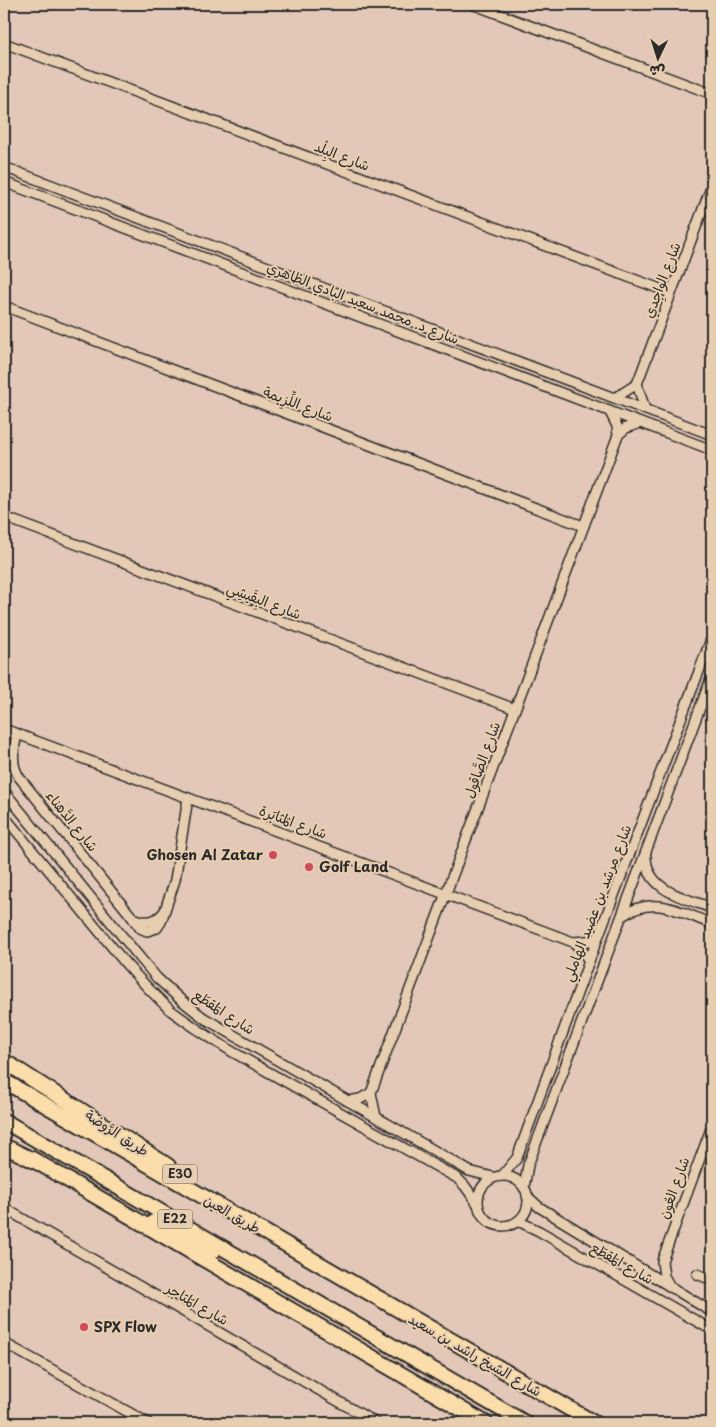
<svg xmlns="http://www.w3.org/2000/svg" width="716" height="1427" font-family="'Playpen Sans','Playpen Sans Arabic',sans-serif">
  <style>
    .lines { fill: none; stroke-linecap: round; stroke-linejoin: round }
    .minor-casing { stroke: #2b2b2b; stroke-width: 12 }
    .highway-casing { stroke: #2b2b2b; stroke-width: 18 }
    .minor { stroke: #e8ceb0; stroke-width: 9 }
    .highway { stroke: #fbddab; stroke-width: 14 }
    .poi-dot { fill: #d1495b; stroke: #e8ceb0; stroke-width: 2 }
    .labels { text-anchor: middle; stroke-width: 4; stroke-linejoin: round; paint-order: stroke }
    .shield { fill: #e8ceb0; stroke: #645c53; stroke-width: 1 }
    .shield-label { font-size: 12px; font-weight: bold; fill: #2b2b2b }
    .street-label { font-size: 14px; fill: #2b2b2b; stroke: #e8ceb0 }
    .poi-label { font-size: 14px; font-weight: bold; fill: #2b2b2b; stroke: #e8ceb0; text-anchor: start }
  </style>
  <rect width="100%" height="100%" fill="#e3c8b9"/>
  <filter id="ink" filterUnits="userSpaceOnUse"><feTurbulence type="fractalNoise" baseFrequency=".02" numOctaves="2"/><feDisplacementMap in="SourceGraphic" scale="10" xChannelSelector="R" yChannelSelector="G"/><feConvolveMatrix kernelMatrix="1 2 1 2 8 2 1 2 1" color-interpolation-filters="sRGB"/></filter>
  <g filter="url(#ink)">
    <g class="lines">
      <defs>
        <g id="minor">
          <polyline points="472,4 712,94"/>
          <polyline points="4,43 671,293"/>
          <polyline points="4,167 712,435"/>
          <polyline points="4,182 712,450"/>
          <polyline points="4,306 583,526"/>
          <polyline points="637,384 645,409"/>
          <polyline points="615,398 637,384 712,185"/>
          <polyline points="618,435 626,428 640,423"/>
          <polyline points="4,517 515,709"/>
          <polyline points="4,729 573,942 597,940"/>
          <path d="M17 734C14 750 10 762 19 777L132 917 140 928 147 931 157 928 161 922 175 880 188 798"/>
          <polyline points="4,791 136,953 157,978 181,1000 204,1018 454,1162 469,1171 493,1177"/>
          <polyline points="4,816 126,964 147,987 170,1010 197,1029 231,1051 457,1178 465,1186 477,1203"/>
          <path d="M646 856C646 891 685 898 712 908"/>
          <path d="M622 916C654 894 680 912 712 924"/>
          <path d="M132 917C144 924 155 923 164 912"/>
          <polyline points="573,942 582,950 589,961"/>
          <polyline points="348,1101 360,1099 371,1093"/>
          <polyline points="376,1117 371,1093 618,435 617,426 610,412"/>
          <circle cx="503" cy="1201" r="25"/>
          <polyline points="502,1176 517,1158 589,961 712,637"/>
          <polyline points="524,1188 528,1165 712,676"/>
          <polyline points="527,1196 539,1207 712,1312"/>
          <polyline points="4,1208 376,1423"/>
          <polyline points="518,1221 539,1231 712,1330"/>
          <polyline points="697,1274 712,1280"/>
          <polyline points="670,1287 664,1276 662,1261 712,1126"/>
          <polyline points="4,1343 148,1423"/>
        </g>
        <g id="highway">
          <polyline points="4,1061 168,1166"/>
          <polyline points="4,1081 594,1423"/>
          <polyline points="4,1121 525,1423"/>
          <polyline points="4,1146 39,1163"/>
          <polyline points="32,1159 485,1423"/>
          <polyline points="154,1222 213,1251"/>
        </g>
      </defs>
      <use href="#minor" class="minor-casing"/>
      <use href="#highway" class="highway-casing"/>
      <use href="#minor" class="minor"/>
      <use href="#highway" class="highway"/>
    </g>
  </g>
  <g class="poi-dot">
    <circle cx="273" cy="855" r="5"/>
    <circle cx="309" cy="867" r="5"/>
    <circle cx="84" cy="1327" r="5"/>
  </g>
  <g class="labels">
    <g class="shield">
      <rect x="162.5" y="1164.5" width="35" height="19" rx="4"/>
      <rect x="157.5" y="1209.5" width="35" height="19" rx="4"/>
    </g>
    <g class="shield-label">
      <text x="180" y="1178">E30</text>
      <text x="175" y="1223">E22</text>
    </g>
    <g class="street-label">
      <text transform="translate(342 156) rotate(21)" y="5">شارع البِلْد</text>
      <text transform="translate(662 280) rotate(-69)" y="5">شارع الواجِدي</text>
      <text transform="translate(363 303) rotate(21)" y="5">شارع د. محمد سعيد البادي الظاهري</text>
      <text transform="translate(298 404) rotate(21)" y="5">شارع اللِّزِيمة</text>
      <text transform="translate(264 601) rotate(21)" y="5">شارع البِقَيشِي</text>
      <text transform="translate(482 760) rotate(-70)" y="5">شارع الصَّاقول</text>
      <text transform="translate(72 821) rotate(51)" y="5">شارع الدَّهناء</text>
      <text transform="translate(293 822) rotate(20)" y="5">شارع المُثابَرة</text>
      <text transform="translate(597 903) rotate(-69)" y="5">شارع مرشد بن عضيد الهاملي</text>
      <text transform="translate(224 1012) rotate(33)" y="5">شارع المَقطَع</text>
      <text transform="translate(117 1133) rotate(33)" y="5">طريق الرَّوضة</text>
      <text transform="translate(674 1188) rotate(-70)" y="5">شارع العُون</text>
      <text transform="translate(232 1214) rotate(30)" y="5">طريق العين</text>
      <text transform="translate(622 1263) rotate(30)" y="5">شارع المَقطَع</text>
      <text transform="translate(197 1304) rotate(30)" y="5">شارع المُتاجر</text>
      <text transform="translate(475 1355) rotate(30)" y="5">شارع الشيخ راشد بن سعيد</text>
    </g>
    <g class="poi-label">
      <text x="263" y="860" text-anchor="end">Ghosen Al Zatar</text>
      <text x="319" y="872">Golf Land</text>
      <text x="94" y="1332">SPX Flow</text>
    </g>
  </g>
  <rect width="716" height="1427" fill="none" stroke="#e8ceb0" stroke-width="20"/>
  <rect x="10" y="10" width="696" height="1407" fill="none" stroke="#2b2b2b" stroke-width="2" filter="url(#ink)"/>
  <g transform="translate(658 58) rotate(184)" stroke="#e8ceb0" stroke-width="4" paint-order="stroke">
  <path d="M0-4L9 19L0 12L-9 19Z" fill="#2b2b2b"/>
  <text y="-8" font-size="14" font-weight="bold" text-anchor="middle" fill="#2b2b2b">ش</text>
  </g>
</svg>
